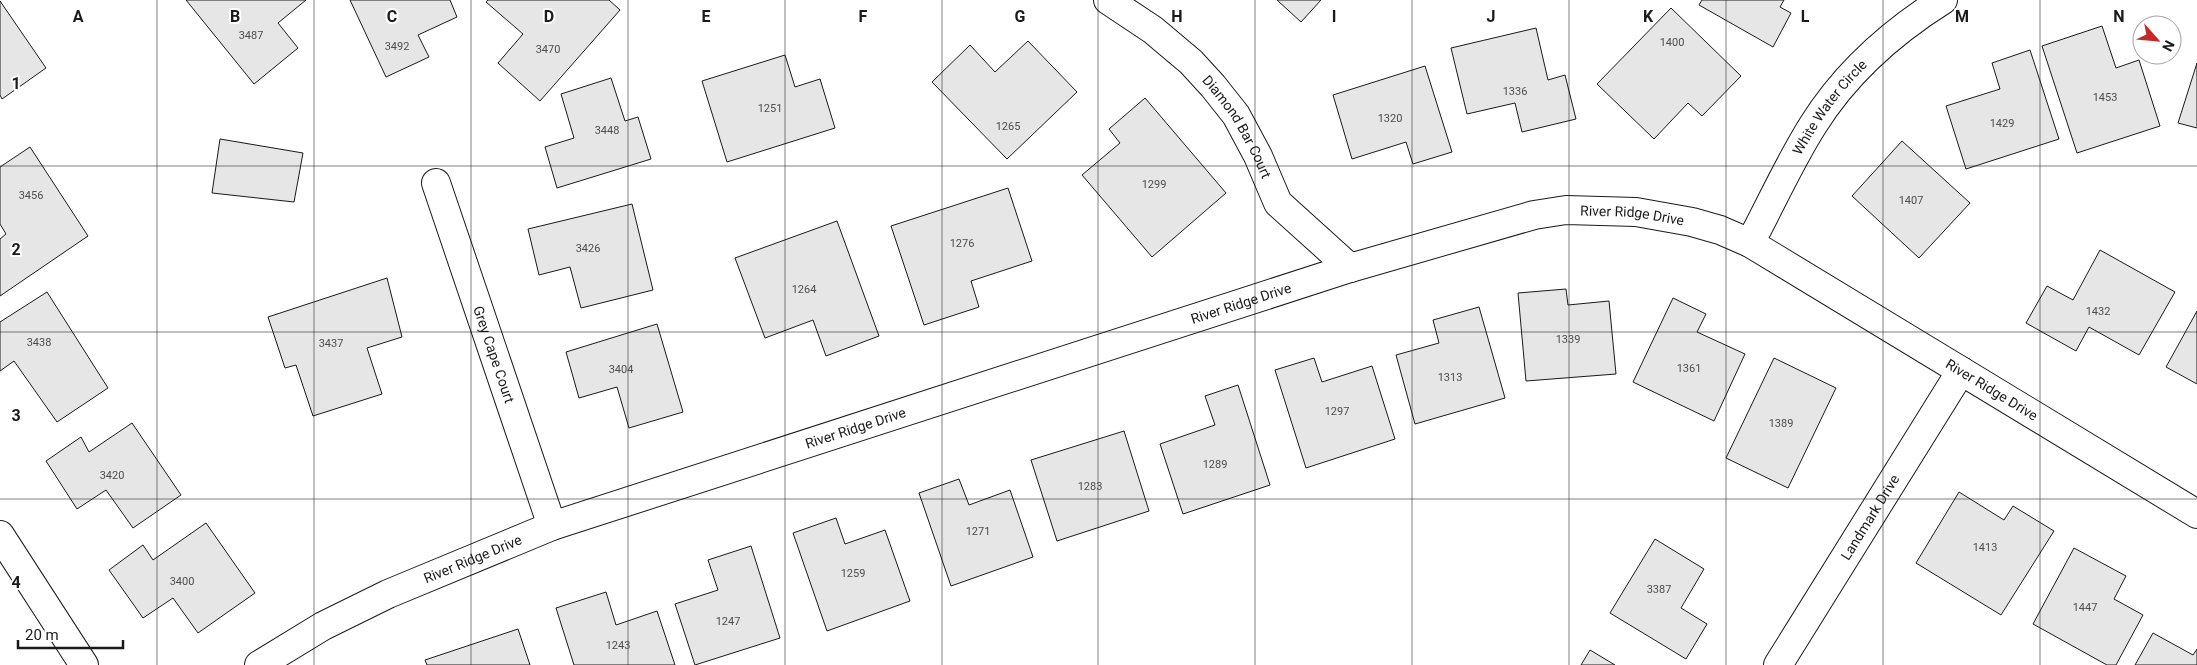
<svg xmlns="http://www.w3.org/2000/svg" width="2197" height="665" font-family="Roboto,sans-serif">
  <style>
    .building { fill: #e6e6e6; stroke: #1a1a1a }
    .lines { fill: none; stroke-linecap: round; stroke-linejoin: round }
    .minor-casing { stroke: #1a1a1a; stroke-width: 30 }
    .minor { stroke: #fff; stroke-width: 28 }
    .grid { fill: none; stroke: #1a1a1a; stroke-width: 1; stroke-opacity: 0.55 }
    .labels { text-anchor: middle; stroke-width: 4; stroke-linejoin: round; paint-order: stroke }
    .number-label { font-size: 11px; fill: #4d4d4d }
    .street-label { font-size: 14px; fill: #1a1a1a; stroke: #fff }
    .grid-label { font-size: 16px; text-anchor: middle; font-weight: bold; fill: #1a1a1a; stroke: #fff; stroke-width: 4; stroke-linejoin: round; paint-order: stroke }
  </style>
  <rect width="100%" height="100%" fill="#fff"/>
  <g class="building">
    <polygon points="186,0 306,0 278,23 298,48 254,84"/>
    <polygon points="350,0 450,0 457,17 418,35 429,57 386,77"/>
    <polygon points="488,0 609,0 620,10 540,101 498,63 523,34 486,2"/>
    <polygon points="1277,0 1321,0 1301,22"/>
    <polygon points="1702,0 1784,0 1780,7 1791,13 1773,47 1699,5"/>
    <polygon points="0,1 46,68 2,99 0,95"/>
    <polygon points="1671,8 1741,76 1702,116 1688,103 1654,139 1597,84"/>
    <polygon points="2102,26 2116,68 2139,60 2160,126 2077,153 2042,46"/>
    <polygon points="1536,28 1548,80 1565,75 1576,119 1522,132 1515,103 1467,114 1451,48"/>
    <polygon points="1028,41 1077,92 1007,159 932,82 970,45 995,72"/>
    <polygon points="2030,50 2059,139 1966,169 1946,106 2000,89 1992,63"/>
    <polygon points="785,55 795,87 820,79 835,128 727,162 702,81"/>
    <polygon points="2197,63 2197,128 2178,123"/>
    <polygon points="1425,66 1452,152 1413,164 1406,142 1352,159 1333,95"/>
    <polygon points="611,78 625,121 638,117 651,159 557,188 545,147 574,138 561,94"/>
    <polygon points="1145,98 1226,193 1152,257 1082,175 1120,143 1109,129"/>
    <polygon points="220,139 303,153 294,202 212,193"/>
    <polygon points="1902,141 1970,203 1919,258 1852,196"/>
    <polygon points="30,147 88,236 0,296 0,239 6,234 0,224 0,167"/>
    <polygon points="1008,188 1032,261 971,281 979,307 924,325 891,226"/>
    <polygon points="632,204 653,290 581,308 570,267 539,275 528,229"/>
    <polygon points="837,221 879,336 826,356 813,320 765,338 735,258"/>
    <polygon points="2100,250 2175,292 2139,355 2089,327 2076,351 2026,323 2047,286 2073,300"/>
    <polygon points="387,278 402,337 367,348 382,394 313,416 296,365 285,368 268,317"/>
    <polygon points="1566,289 1568,305 1609,301 1616,374 1526,381 1518,293"/>
    <polygon points="47,292 108,388 57,422 14,361 0,371 0,322"/>
    <polygon points="1673,298 1706,314 1697,332 1745,354 1714,421 1633,382"/>
    <polygon points="1479,307 1505,398 1415,424 1396,355 1439,343 1433,320"/>
    <polygon points="2197,311 2197,384 2166,367"/>
    <polygon points="657,324 683,412 629,428 617,387 579,398 566,352"/>
    <polygon points="1314,358 1322,382 1372,366 1395,439 1306,468 1275,370"/>
    <polygon points="1774,358 1836,388 1788,488 1726,458"/>
    <polygon points="1238,385 1270,485 1183,514 1160,444 1215,425 1205,396"/>
    <polygon points="132,423 181,495 133,528 106,490 77,509 46,461 81,437 89,452"/>
    <polygon points="1124,431 1149,511 1057,541 1031,460"/>
    <polygon points="959,479 969,505 1010,490 1033,557 951,586 919,493"/>
    <polygon points="1959,492 2004,520 2013,506 2054,531 2001,615 1916,563"/>
    <polygon points="836,518 845,544 885,530 910,601 827,631 793,533"/>
    <polygon points="206,523 255,593 198,633 173,598 143,618 109,570 143,545 153,560"/>
    <polygon points="1655,539 1704,569 1681,608 1707,624 1686,659 1610,613"/>
    <polygon points="751,546 780,638 695,665 675,604 718,590 708,560"/>
    <polygon points="2074,548 2126,576 2114,599 2143,615 2116,665 2107,665 2033,624"/>
    <polygon points="606,592 616,625 657,611 675,665 574,665 556,608"/>
    <polygon points="518,629 530,665 427,665 425,660"/>
    <polygon points="2153,633 2193,655 2197,649 2197,665 2135,665"/>
    <polygon points="1590,650 1615,665 1581,665"/>
  </g>
  <g class="lines">
    <defs>
      <g id="minor">
        <path id="s1" d="M1108 0 1153 30 1191 62 1213 86 1236 115 1258 156 1278 203 1350 268"/>
        <path id="s2" d="M436 183 552 526"/>
        <path id="s3" d="M1750 243C1771 204 1789 163 1813 125 1845 74 1892 32 1943 0"/>
        <polyline points="0,535 84,665"/>
        <path id="s4" d="M259 665 323 626 388 594 552 526 1350 268 1534 215 1566 210 1636 212 1692 222 1720 230 1750 243 2197 514"/>
        <path id="s5" d="M1778 665 1961 371"/>
      </g>
    </defs>
    <use href="#minor" class="minor-casing"/>
    <use href="#minor" class="minor"/>
  </g>
  <path class="grid" d="M157 0V665M314 0V665M471 0V665M628 0V665M785 0V665M942 0V665M1098 0V665M1255 0V665M1412 0V665M1569 0V665M1726 0V665M1883 0V665M2040 0V665M0 166H2197M0 332H2197M0 499H2197"/>
  <g class="labels">
    <g class="number-label">
      <text x="251" y="39">3487</text>
      <text x="1672" y="46">1400</text>
      <text x="397" y="50">3492</text>
      <text x="548" y="53">3470</text>
      <text x="1515" y="95">1336</text>
      <text x="2105" y="101">1453</text>
      <text x="770" y="112">1251</text>
      <text x="1390" y="122">1320</text>
      <text x="2002" y="127">1429</text>
      <text x="1008" y="130">1265</text>
      <text x="607" y="134">3448</text>
      <text x="1154" y="188">1299</text>
      <text x="31" y="199">3456</text>
      <text x="1911" y="204">1407</text>
      <text x="962" y="247">1276</text>
      <text x="588" y="252">3426</text>
      <text x="804" y="293">1264</text>
      <text x="2098" y="315">1432</text>
      <text x="1568" y="343">1339</text>
      <text x="39" y="346">3438</text>
      <text x="331" y="347">3437</text>
      <text x="1689" y="372">1361</text>
      <text x="621" y="373">3404</text>
      <text x="1450" y="381">1313</text>
      <text x="1337" y="415">1297</text>
      <text x="1781" y="427">1389</text>
      <text x="1215" y="468">1289</text>
      <text x="112" y="479">3420</text>
      <text x="1090" y="490">1283</text>
      <text x="978" y="535">1271</text>
      <text x="1985" y="551">1413</text>
      <text x="853" y="577">1259</text>
      <text x="182" y="585">3400</text>
      <text x="1659" y="593">3387</text>
      <text x="2085" y="611">1447</text>
      <text x="728" y="625">1247</text>
      <text x="618" y="649">1243</text>
    </g>
    <g class="street-label">
      <text dy="5" stroke="none"><textPath href="#s3" startOffset="158">White Water Circle</textPath></text>
      <text dy="5" stroke="none"><textPath href="#s1" startOffset="184">Diamond Bar Court</textPath></text>
      <text dy="5" stroke="none"><textPath href="#s4" startOffset="1454">River Ridge Drive</textPath></text>
      <text dy="5" stroke="none"><textPath href="#s4" startOffset="1049">River Ridge Drive</textPath></text>
      <text dy="5" stroke="none"><textPath href="#s2" startOffset="181">Grey Cape Court</textPath></text>
      <text dy="5" stroke="none"><textPath href="#s4" startOffset="1859">River Ridge Drive</textPath></text>
      <text dy="5" stroke="none"><textPath href="#s4" startOffset="644">River Ridge Drive</textPath></text>
      <text dy="5" stroke="none"><textPath href="#s5" startOffset="174">Landmark Drive</textPath></text>
      <text dy="5" stroke="none"><textPath href="#s4" startOffset="239">River Ridge Drive</textPath></text>
    </g>
  </g>
  <g class="grid-label">
    <text x="78" y="22">A</text>
    <text x="235" y="22">B</text>
    <text x="392" y="22">C</text>
    <text x="549" y="22">D</text>
    <text x="706" y="22">E</text>
    <text x="863" y="22">F</text>
    <text x="1020" y="22">G</text>
    <text x="1177" y="22">H</text>
    <text x="1334" y="22">I</text>
    <text x="1491" y="22">J</text>
    <text x="1648" y="22">K</text>
    <text x="1805" y="22">L</text>
    <text x="1962" y="22">M</text>
    <text x="2119" y="22">N</text>
    <text x="16" y="89">1</text>
    <text x="16" y="255">2</text>
    <text x="16" y="421">3</text>
    <text x="16" y="588">4</text>
  </g>
  <g transform="translate(2157 40) rotate(117)"><circle r="24" fill="#ffffff" stroke="#a3a3a3"/>
  <path d="M0-4L9 19L0 12L-9 19Z" fill="#c62828"/>
  <text y="-8" font-size="14" font-weight="bold" text-anchor="middle" fill="#1a1a1a">N</text>
  </g>
  <path d="M18 640v8h105v-8" fill="none" stroke="#1a1a1a" stroke-width="2.5"/>
  <text x="25" y="640" font-size="15" fill="#1a1a1a" stroke="#ffffff" stroke-width="4" paint-order="stroke">20 m</text>
</svg>
